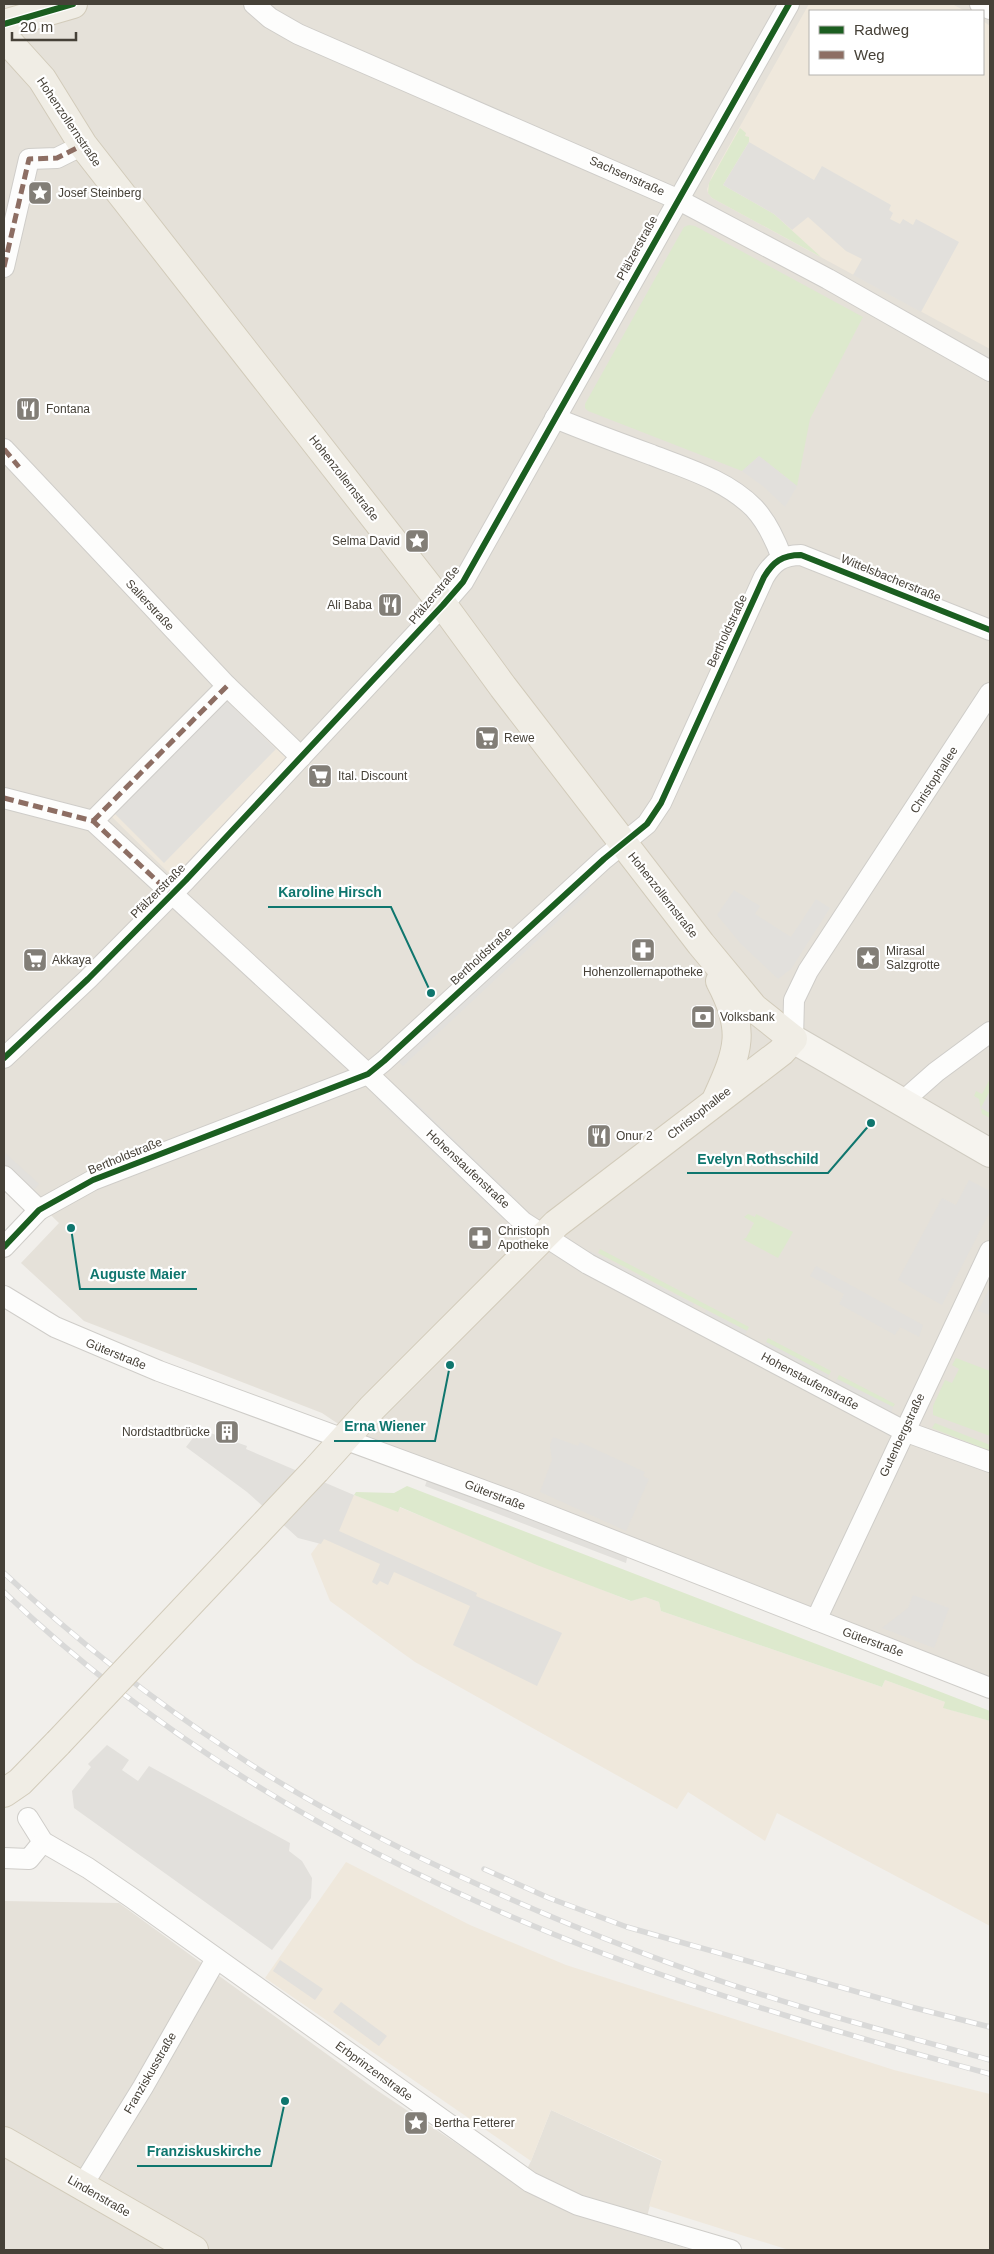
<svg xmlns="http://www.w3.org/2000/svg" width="994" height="2254" font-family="Helvetica,sans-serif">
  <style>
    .residential { fill: #e5e1d9; fill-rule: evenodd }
    .commercial { fill: #efe8dc }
    .green { fill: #dde9cd }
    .parking { fill: #e2e0dc }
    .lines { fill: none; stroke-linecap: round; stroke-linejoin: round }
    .minor-casing { stroke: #cfcdc9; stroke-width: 22 }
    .secondary-casing { stroke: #d0ccc2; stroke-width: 30 }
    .primary-casing { stroke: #d2cbba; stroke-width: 30 }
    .minor { stroke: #fdfdfc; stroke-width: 20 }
    .secondary { stroke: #f6f4ef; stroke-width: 28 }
    .primary { stroke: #f0ede5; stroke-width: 28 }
    .rail-casing { stroke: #d9d9d8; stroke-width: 5.5 }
    .rail { stroke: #fff; stroke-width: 4; stroke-dasharray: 11; stroke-linecap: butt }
    .primary-bridge-casing { stroke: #d2cbba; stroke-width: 30; stroke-linecap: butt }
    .primary-bridge { stroke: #f0ede5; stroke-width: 28 }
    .quiet { stroke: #8d6e63; stroke-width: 5; stroke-dasharray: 10 5; stroke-linecap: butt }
    .cycleway-casing { stroke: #fff; stroke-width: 9 }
    .cycleway { stroke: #1b5e20; stroke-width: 6 }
    .labels { text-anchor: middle; stroke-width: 4.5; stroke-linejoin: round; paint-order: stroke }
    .street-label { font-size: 12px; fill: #464138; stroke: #fff }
    .poi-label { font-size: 12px; fill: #464138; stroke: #fff; text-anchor: start }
    .leader { fill: none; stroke: #0f766e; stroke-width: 2 }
    .callout-dot { fill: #0f766e; stroke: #fff; stroke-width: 2 }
    .callout-label { font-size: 14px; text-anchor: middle; font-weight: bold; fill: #0f766e; stroke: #fff; stroke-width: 4.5; stroke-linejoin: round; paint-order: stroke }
  </style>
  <rect width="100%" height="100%" fill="#f1efeb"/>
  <g class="residential">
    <path d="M4 4H990V1697L407 1470 322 1413 84 1321 21 1263 59 1223 4 1170ZM810 11H983V74H810Z"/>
    <polygon points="4,1901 119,1903 372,2087 519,2185 531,2161 551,2110 662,2161 642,2235 692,2250 4,2250"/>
  </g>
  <g class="commercial">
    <polygon points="809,4 952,4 965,11 810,11 810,74 983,74 983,21 990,26 990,349 712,198 708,193 707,189 712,176"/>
    <polygon points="224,696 288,758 173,877 109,814"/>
    <polygon points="354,1495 397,1511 399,1507 630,1601 645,1597 659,1602 661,1611 882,1687 885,1680 945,1702 944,1708 990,1721 990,1926 777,1813 765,1841 688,1792 677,1809 415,1662 330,1601 311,1554"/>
    <polygon points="346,1862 470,1925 566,1965 894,2070 990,2094 990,2250 789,2250 649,2206 662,2160 551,2110 531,2161 265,1978"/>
  </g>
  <g class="green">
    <polygon points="740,128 746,133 745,136 749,137 749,142 723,185 774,214 821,257 712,198 708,193 709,183"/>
    <polygon points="689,225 695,226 863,317 810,419 797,486 759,456 742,471 588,411 585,408 585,404 671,250 684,227"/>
    <polygon points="990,1079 990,1091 981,1108 990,1113 990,1118 982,1114 979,1099 974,1096 976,1091 982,1094"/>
    <polygon points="748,1214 755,1217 756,1214 793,1232 778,1258 743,1239 746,1238 754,1223 744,1217"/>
    <polygon points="600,1249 749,1327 747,1331 598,1253"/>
    <polygon points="768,1338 831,1371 829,1375 766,1342"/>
    <polygon points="956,1358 990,1371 990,1436 933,1415 933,1406 945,1380 952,1383 959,1369 952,1365"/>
    <polygon points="839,1375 895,1404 893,1407 837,1379"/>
    <polygon points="935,1423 990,1445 990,1451 932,1428"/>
    <polygon points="407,1486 990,1711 990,1721 943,1708 945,1702 885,1680 882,1687 661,1611 659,1602 645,1597 631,1601 537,1565 400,1507 398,1512 354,1495 356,1492 394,1493"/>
  </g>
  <g class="parking">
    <polygon points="749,142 814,180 822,166 891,205 889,210 893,213 890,219 900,224 903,219 913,225 916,219 959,242 921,312 853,275 862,259 846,251 808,217 792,230 774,214 723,185"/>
    <polygon points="759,456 797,486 785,507 764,487 742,471"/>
    <polygon points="226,700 276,749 164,863 114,813"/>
    <polygon points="586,887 590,891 403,1066 399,1062"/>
    <polygon points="734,890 760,906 755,914 791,937 816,899 830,908 791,969 778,979 740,943 717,915"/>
    <polygon points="990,1091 990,1113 981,1108"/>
    <polygon points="380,1094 509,1216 505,1221 376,1098"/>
    <polygon points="410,1097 519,1202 516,1206 406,1101"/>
    <polygon points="4,1152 39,1184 30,1194 4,1170"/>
    <polygon points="969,1180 990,1191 990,1211 942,1305 898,1280 942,1198 956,1205"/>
    <polygon points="590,1251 694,1304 691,1310 588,1256"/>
    <polygon points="816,1266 923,1325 919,1337 900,1327 895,1335 839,1304 844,1294 810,1276"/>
    <polygon points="990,1287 990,1315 978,1311"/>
    <polygon points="706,1310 747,1331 744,1337 703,1316"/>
    <polygon points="766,1342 829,1375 826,1381 763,1348"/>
    <polygon points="837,1379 893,1407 891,1413 834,1385"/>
    <polygon points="202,1430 247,1446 246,1449 354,1495 339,1531 477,1593 476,1596 562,1633 537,1686 453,1645 470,1606 394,1572 388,1585 380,1581 377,1585 372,1582 380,1564 324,1539 321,1544 298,1538 247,1492 186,1447 196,1434"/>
    <polygon points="553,1437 578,1446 580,1442 645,1472 643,1476 649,1479 626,1531 540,1492 552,1460 550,1445"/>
    <polygon points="430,1472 629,1548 626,1563 425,1486"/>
    <polygon points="913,1595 949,1608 934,1648 882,1628 908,1608"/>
    <polygon points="107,1745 129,1760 122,1770 138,1781 149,1766 290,1843 289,1851 302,1861 312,1878 311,1898 272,1950 74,1808 72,1791 91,1767 88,1764"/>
    <polygon points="280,1960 323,1989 315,2000 273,1971"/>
    <polygon points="341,2002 387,2036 379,2046 333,2012"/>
  </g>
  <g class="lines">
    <defs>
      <g id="minor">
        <polyline points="254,4 270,18 298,34 677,199 828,279 990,371"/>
        <polyline points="980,4 990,9"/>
        <polyline points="4,267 29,159 57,158 83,145"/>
        <path d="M555 418C587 431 619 443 652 455 688 469 726 480 754 508 767 522 775 539 782 558"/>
        <polyline points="4,449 227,686 301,757"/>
        <polyline points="4,798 93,821 368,1074 523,1222 588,1264 904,1431 990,1462"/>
        <polyline points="93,821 227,686"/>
        <polyline points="793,1039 794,1000 808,971 990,693"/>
        <polyline points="4,1058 88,979 186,880 443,605 463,582 789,4"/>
        <polyline points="902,1102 936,1072 990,1032"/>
        <polyline points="4,1176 39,1210"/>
        <path d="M4 1247 39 1210 93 1180 368 1074 384 1061 604 859 647 824 661 803 764 577C773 562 782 555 801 555L990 630"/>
        <polyline points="4,1296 55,1327 159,1371 515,1502 990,1688"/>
        <polyline points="816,1620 990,1251"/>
        <polyline points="28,1818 43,1842 88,1868 132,1898 530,2182 578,2205 731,2250"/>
        <polyline points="4,1858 29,1859 43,1842"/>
        <polyline points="82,2186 143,2087 216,1959"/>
      </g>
      <polyline id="secondary" points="793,1039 990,1153"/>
      <g id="primary">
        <polyline points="4,24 73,4"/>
        <polyline points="4,37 42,79 83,145 443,605 503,687 701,944 754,1008 793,1039 781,1052 556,1224 372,1408 316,1470"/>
        <path d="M717 1098C739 1050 746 1030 720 981"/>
        <polyline points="4,1793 20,1782 58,1743"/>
        <polyline points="4,2141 194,2250"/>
      </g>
    </defs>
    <use href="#minor" class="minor-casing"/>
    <use href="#secondary" class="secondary-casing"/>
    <use href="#primary" class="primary-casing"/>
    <use href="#minor" class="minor"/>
    <use href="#secondary" class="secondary"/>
    <use href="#primary" class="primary"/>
    <defs>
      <g id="rail">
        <path d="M4 1573C75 1639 151 1699 232 1752 312 1806 400 1850 488 1889 590 1935 695 1975 802 2007 864 2026 927 2042 990 2060"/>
        <path d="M4 1592C169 1750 374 1865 586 1947 718 1998 854 2037 990 2074"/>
        <polyline points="484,1869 549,1898 627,1927 911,2007 990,2027"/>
      </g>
    </defs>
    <use href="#rail" class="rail-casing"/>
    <use href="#rail" class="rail"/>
    <defs>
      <polyline id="primary-bridge" points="58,1743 316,1470"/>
    </defs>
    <use href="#primary-bridge" class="primary-bridge-casing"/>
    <use href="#primary-bridge" class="primary-bridge"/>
    <g class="quiet">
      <polyline points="4,267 29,159 57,158 83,145"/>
      <polyline points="4,449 19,467"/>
      <polyline points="4,798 93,821 171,894 174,891"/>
      <polyline points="93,821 227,686"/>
    </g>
    <defs>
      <g id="cycleway">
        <polyline points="4,24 73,4"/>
        <polyline points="4,1058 88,979 186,880 443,605 463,582 789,4"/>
        <path d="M4 1247 39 1210 93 1180 368 1074 384 1061 604 859 647 824 661 803 764 577C773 562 782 555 801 555L990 630"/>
      </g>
    </defs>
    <use href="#cycleway" class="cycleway-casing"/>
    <use href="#cycleway" class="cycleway"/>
  </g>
  <defs>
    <symbol id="sight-square" viewBox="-11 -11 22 22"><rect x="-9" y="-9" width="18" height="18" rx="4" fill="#827e77" stroke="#fff"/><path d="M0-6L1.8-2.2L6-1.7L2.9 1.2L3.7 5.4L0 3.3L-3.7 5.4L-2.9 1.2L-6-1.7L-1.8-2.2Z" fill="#fff"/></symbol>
    <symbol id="restaurant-square" viewBox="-11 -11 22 22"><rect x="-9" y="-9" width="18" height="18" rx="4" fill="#827e77" stroke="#fff"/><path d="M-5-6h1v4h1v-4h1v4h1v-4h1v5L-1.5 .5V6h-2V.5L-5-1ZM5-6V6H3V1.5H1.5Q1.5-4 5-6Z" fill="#fff"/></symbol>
    <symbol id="supermarket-square" viewBox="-11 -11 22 22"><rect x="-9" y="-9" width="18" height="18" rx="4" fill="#827e77" stroke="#fff"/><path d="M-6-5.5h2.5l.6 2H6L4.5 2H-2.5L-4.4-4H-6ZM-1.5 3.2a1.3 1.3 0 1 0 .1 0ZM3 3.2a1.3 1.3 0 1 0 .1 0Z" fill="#fff"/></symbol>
    <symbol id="pharmacy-square" viewBox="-11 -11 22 22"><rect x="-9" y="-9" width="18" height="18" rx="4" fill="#827e77" stroke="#fff"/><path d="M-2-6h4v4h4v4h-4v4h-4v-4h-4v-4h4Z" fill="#fff"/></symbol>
    <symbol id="bank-square" viewBox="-11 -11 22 22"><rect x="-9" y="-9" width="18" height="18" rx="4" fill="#827e77" stroke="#fff"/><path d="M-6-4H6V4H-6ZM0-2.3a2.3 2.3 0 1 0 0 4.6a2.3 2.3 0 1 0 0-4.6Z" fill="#fff"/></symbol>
    <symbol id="building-square" viewBox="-11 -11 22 22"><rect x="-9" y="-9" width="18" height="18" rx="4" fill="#827e77" stroke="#fff"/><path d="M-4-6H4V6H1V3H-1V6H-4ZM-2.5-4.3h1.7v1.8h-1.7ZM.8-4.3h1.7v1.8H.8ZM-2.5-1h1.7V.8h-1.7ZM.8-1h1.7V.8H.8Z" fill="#fff"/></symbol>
  </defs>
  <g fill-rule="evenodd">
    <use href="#sight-square" x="26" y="179" width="28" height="28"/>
    <use href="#restaurant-square" x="14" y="395" width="28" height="28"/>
    <use href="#sight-square" x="403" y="527" width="28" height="28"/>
    <use href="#restaurant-square" x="376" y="591" width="28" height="28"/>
    <use href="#supermarket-square" x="473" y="724" width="28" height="28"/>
    <use href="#supermarket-square" x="306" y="762" width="28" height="28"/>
    <use href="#pharmacy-square" x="629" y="936" width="28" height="28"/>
    <use href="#sight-square" x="854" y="944" width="28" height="28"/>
    <use href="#supermarket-square" x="21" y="946" width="28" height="28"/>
    <use href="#bank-square" x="689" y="1003" width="28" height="28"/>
    <use href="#restaurant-square" x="585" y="1122" width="28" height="28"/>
    <use href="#pharmacy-square" x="466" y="1224" width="28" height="28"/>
    <use href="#building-square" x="213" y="1418" width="28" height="28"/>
    <use href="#sight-square" x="402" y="2109" width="28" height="28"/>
  </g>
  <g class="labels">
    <g class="street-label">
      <text transform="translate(69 122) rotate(56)" y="4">Hohenzollernstraße</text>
      <text transform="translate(627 176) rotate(24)" y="4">Sachsenstraße</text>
      <text transform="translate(637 248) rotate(-61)" y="4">Pfälzerstraße</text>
      <text transform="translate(344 478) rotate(52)" y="4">Hohenzollernstraße</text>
      <text transform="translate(891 578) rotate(22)" y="4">Wittelsbacherstraße</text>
      <text transform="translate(434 595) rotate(-50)" y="4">Pfälzerstraße</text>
      <text transform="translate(150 605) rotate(47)" y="4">Salierstraße</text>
      <text transform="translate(727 631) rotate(-65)" y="4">Bertholdstraße</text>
      <text transform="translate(934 780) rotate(-57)" y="4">Christophallee</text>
      <text transform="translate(158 891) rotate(-45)" y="4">Pfälzerstraße</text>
      <text transform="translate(663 895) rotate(52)" y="4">Hohenzollernstraße</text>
      <text transform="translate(481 956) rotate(-43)" y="4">Bertholdstraße</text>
      <text transform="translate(699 1113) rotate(-38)" y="4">Christophallee</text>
      <text transform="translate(125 1156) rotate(-22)" y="4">Bertholdstraße</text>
      <text transform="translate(468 1169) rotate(43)" y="4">Hohenstaufenstraße</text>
      <text transform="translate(116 1354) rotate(22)" y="4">Güterstraße</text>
      <text transform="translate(810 1381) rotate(28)" y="4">Hohenstaufenstraße</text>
      <text transform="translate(902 1435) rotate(-65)" y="4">Gutenbergstraße</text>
      <text transform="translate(495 1495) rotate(21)" y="4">Güterstraße</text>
      <text transform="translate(873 1642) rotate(20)" y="4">Güterstraße</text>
      <text transform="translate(374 2071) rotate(36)" y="4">Erbprinzenstraße</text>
      <text transform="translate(150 2073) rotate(-60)" y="4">Franziskusstraße</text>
      <text transform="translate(99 2196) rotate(30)" y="4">Lindenstraße</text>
    </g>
    <g class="poi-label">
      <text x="58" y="197">Josef Steinberg</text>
      <text x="46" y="413">Fontana</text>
      <text x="400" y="545" text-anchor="end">Selma David</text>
      <text x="372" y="609" text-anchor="end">Ali Baba</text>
      <text x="504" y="742">Rewe</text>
      <text x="338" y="780">Ital. Discount</text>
      <text x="886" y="955">Mirasal<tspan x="886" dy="14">Salzgrotte</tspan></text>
      <text x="52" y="964">Akkaya</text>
      <text x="643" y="976" text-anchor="middle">Hohenzollernapotheke</text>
      <text x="720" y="1021">Volksbank</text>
      <text x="616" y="1140">Onur 2</text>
      <text x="498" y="1235">Christoph<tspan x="498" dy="14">Apotheke</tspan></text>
      <text x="210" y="1436" text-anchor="end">Nordstadtbrücke</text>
      <text x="434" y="2127">Bertha Fetterer</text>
    </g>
  </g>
  <path class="leader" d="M431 993L391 907H268M871 1123L828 1173H687M71 1228L80 1289H197M450 1365L435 1441H334M285 2101L271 2166H137"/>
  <g class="callout-dot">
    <circle cx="431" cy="993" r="5"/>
    <circle cx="871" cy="1123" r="5"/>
    <circle cx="71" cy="1228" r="5"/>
    <circle cx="450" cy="1365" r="5"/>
    <circle cx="285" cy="2101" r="5"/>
  </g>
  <g class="callout-label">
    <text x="330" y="897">Karoline Hirsch</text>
    <text x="758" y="1164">Evelyn Rothschild</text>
    <text x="138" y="1279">Auguste Maier</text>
    <text x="385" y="1431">Erna Wiener</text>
    <text x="204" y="2156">Franziskuskirche</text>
  </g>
  <rect width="994" height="2254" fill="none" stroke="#464138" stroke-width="10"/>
  <rect x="809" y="10" width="175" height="65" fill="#ffffff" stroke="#b5b3af"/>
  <rect x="819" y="26" width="25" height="8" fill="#1b5e20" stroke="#b5b3af"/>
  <text x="854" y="35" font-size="15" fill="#464138">Radweg</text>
  <rect x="819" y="51" width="25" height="8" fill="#8d6e63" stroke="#b5b3af"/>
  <text x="854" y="60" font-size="15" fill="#464138">Weg</text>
  <path d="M12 32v8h64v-8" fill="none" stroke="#464138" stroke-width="2.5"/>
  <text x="20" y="32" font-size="15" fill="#464138" stroke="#ffffff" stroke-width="4" paint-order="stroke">20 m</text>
</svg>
